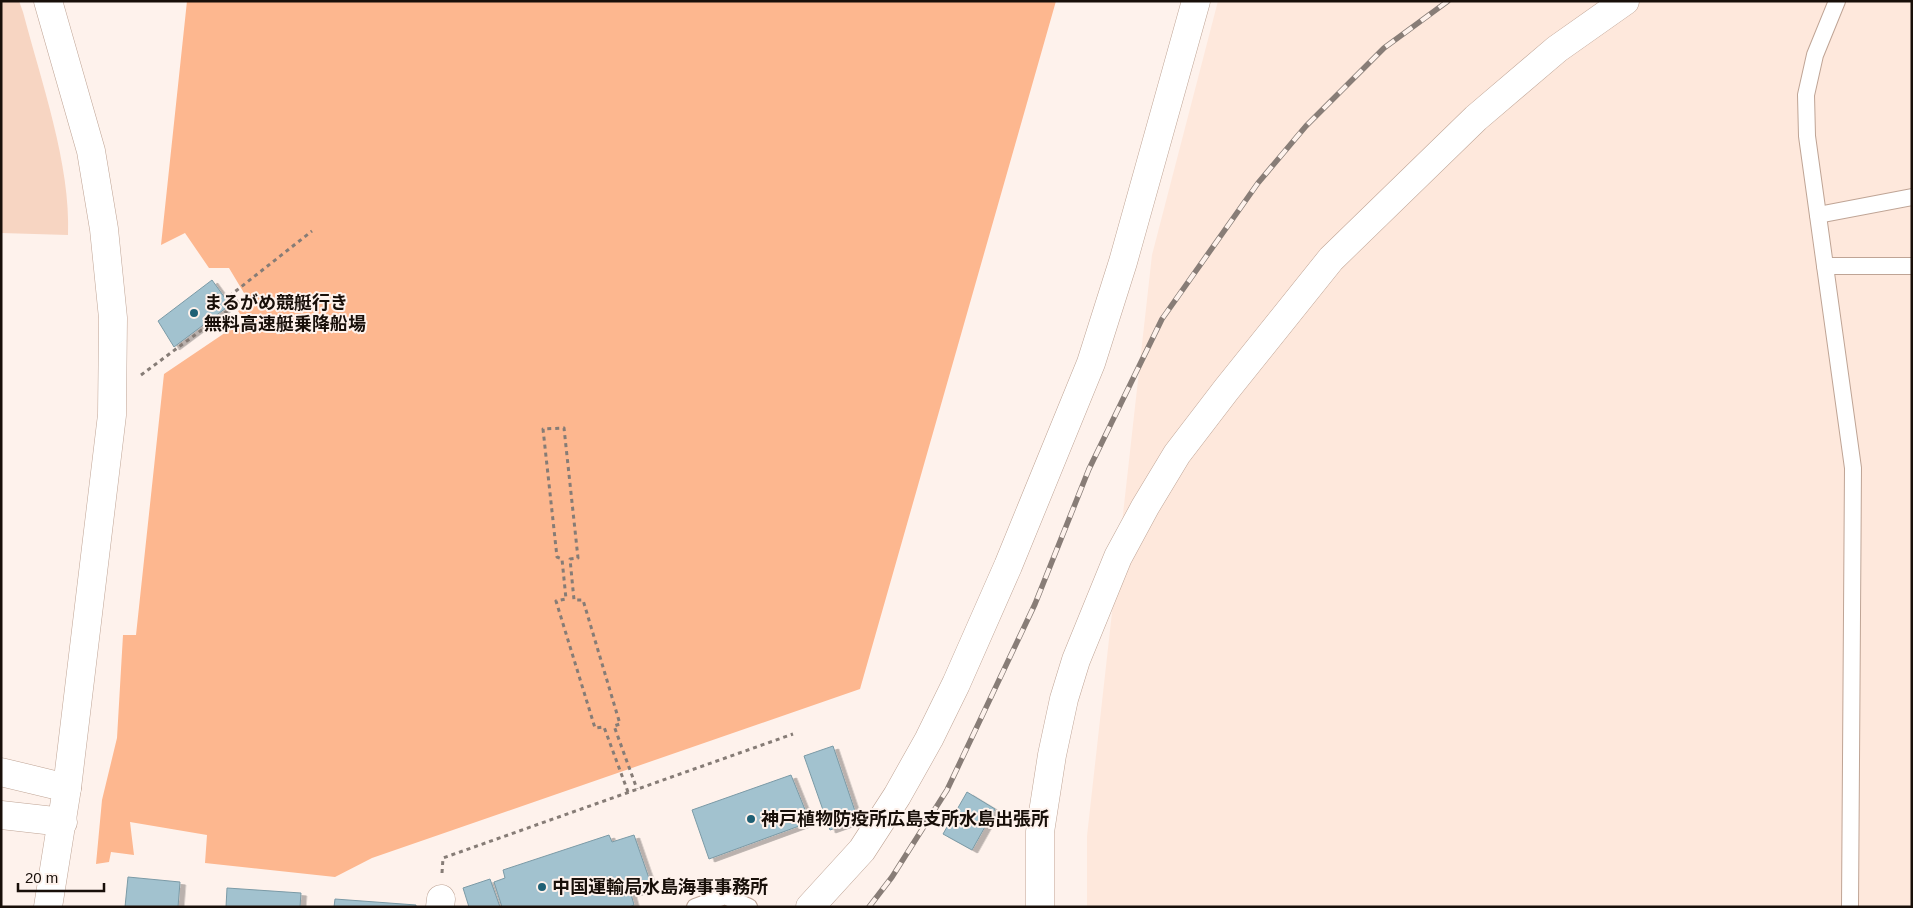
<svg xmlns="http://www.w3.org/2000/svg" width="1913" height="908" font-family="Arial,'Noto Sans JP',sans-serif">
  <style>
    .built { fill: #fee8dc }
    .green { fill: #f7d5c2 }
    .water { fill: #fdb78f }
    .building { fill: #a2c2cf; stroke: #7b9aa6; filter: url(#shadow) }
    .lines { fill: none; stroke-linecap: round; stroke-linejoin: round }
    .service-casing { stroke: #bfa495; stroke-width: 18 }
    .minor-casing { stroke: #bfa495; stroke-width: 29 }
    .tertiary-casing { stroke: #bfa495; stroke-width: 29 }
    .path { stroke: #867c76; stroke-width: 3; stroke-dasharray: 4 4; stroke-linecap: butt }
    .service { stroke: #fff; stroke-width: 16 }
    .minor { stroke: #fff; stroke-width: 28 }
    .tertiary { stroke: #fff; stroke-width: 28 }
    .rail-casing { stroke: #887d77; stroke-width: 5.5 }
    .rail { stroke: #fef2ec; stroke-width: 4; stroke-dasharray: 11; stroke-linecap: butt }
    .poi-dot { fill: #1f6075; stroke: #fef2ec; stroke-width: 2 }
    .labels { text-anchor: middle; stroke-width: 4; stroke-linejoin: round; paint-order: stroke }
    .poi-label { font-size: 18px; font-weight: bold; fill: #180f09; stroke: #fef2ec; text-anchor: start }
  </style>
  <defs>
    <filter id="shadow"><feDropShadow dx="5.5" dy="3" stdDeviation="0" flood-color="#0004"/></filter>
  </defs>
  <rect width="100%" height="100%" fill="#fef2ec"/>
  <polygon class="built" points="1218,1 1912,1 1912,907 1087,907 1087,836 1152,255"/>
  <path class="green" d="M1 1H19L23 12C41 81 71 165 68 235L1 233Z"/>
  <polygon class="water" points="187,1 1056,1 860,689 372,858 335,877 205,863 207,835 130,822 134,855 111,852 109,862 96,864 102,800 117,738 123,635 136,635 164,374 244,320 238,311 250,303 229,268 209,268 185,233 161,245"/>
  <g class="building">
    <polygon points="212,280 230,305 174,347 158,321"/>
    <polygon points="833,746 858,820 830,830 804,756"/>
    <polygon points="791,775 810,822 709,859 692,810"/>
    <polygon points="967,792 995,809 972,850 943,834"/>
    <polygon points="609,835 612,842 634,835 652,887 631,894 634,905 629,907 502,907 494,882 505,878 503,870"/>
    <polygon points="128,877 180,882 178,907 125,907"/>
    <polygon points="490,879 500,907 469,907 463,888"/>
    <polygon points="227,888 301,893 300,907 226,907"/>
    <polygon points="335,899 416,905 416,907 334,907"/>
  </g>
  <g class="lines">
    <defs>
      <g id="service">
        <polyline points="1837,1 1815,55 1806,95 1807,136 1853,468 1850,907"/>
        <polyline points="1818,215 1912,197"/>
        <polyline points="1825,266 1912,266"/>
        <polyline points="695,907 725,896 749,907"/>
      </g>
      <g id="minor">
        <polyline points="1,772 67,788"/>
        <polyline points="1,815 63,822"/>
        <polyline points="440,907 441,899"/>
      </g>
      <g id="tertiary">
        <polyline points="48,1 91,151 104,229 113,318 112,415 67,788 48,907"/>
        <polyline points="810,907 862,850 897,796 929,739 956,684 1008,566 1091,363 1123,262 1196,1"/>
        <polyline points="1040,907 1040,832 1052,755 1064,699 1076,660 1118,557 1145,507 1177,454 1226,390 1331,259 1476,118 1557,49 1625,1"/>
      </g>
    </defs>
    <use href="#service" class="service-casing"/>
    <use href="#minor" class="minor-casing"/>
    <use href="#tertiary" class="tertiary-casing"/>
    <g class="path">
      <polyline points="141,375 238,303 232,294 312,231"/>
      <polyline points="628,792 604,727 595,728 556,601 566,599 562,559 557,557 543,429 564,428 578,558 570,559 574,600 583,600 620,724 614,726 637,789"/>
      <polyline points="442,873 443,858 793,734"/>
    </g>
    <use href="#service" class="service"/>
    <use href="#minor" class="minor"/>
    <use href="#tertiary" class="tertiary"/>
    <defs>
      <polyline id="rail" points="869,907 892,877 947,790 1035,604 1089,469 1162,319 1258,183 1306,126 1384,48 1448,1"/>
    </defs>
    <use href="#rail" class="rail-casing"/>
    <use href="#rail" class="rail"/>
  </g>
  <g class="poi-dot">
    <circle cx="194" cy="313" r="5"/>
    <circle cx="751" cy="819" r="5"/>
    <circle cx="542" cy="887" r="5"/>
  </g>
  <g class="labels">
    <g class="poi-label">
      <text x="204" y="309">まるがめ競艇行き<tspan x="204" dy="21">無料高速艇乗降船場</tspan></text>
      <text x="761" y="825">神戸植物防疫所広島支所水島出張所</text>
      <text x="552" y="893">中国運輸局水島海事事務所</text>
    </g>
  </g>
  <rect width="1913" height="908" fill="none" stroke="#180f09" stroke-width="5"/>
  <path d="M18 883v8h86v-8" fill="none" stroke="#180f09" stroke-width="2.5"/>
  <text x="25" y="883" font-size="15" fill="#180f09" stroke="#fef2ec" stroke-width="4" paint-order="stroke">20 m</text>
</svg>
